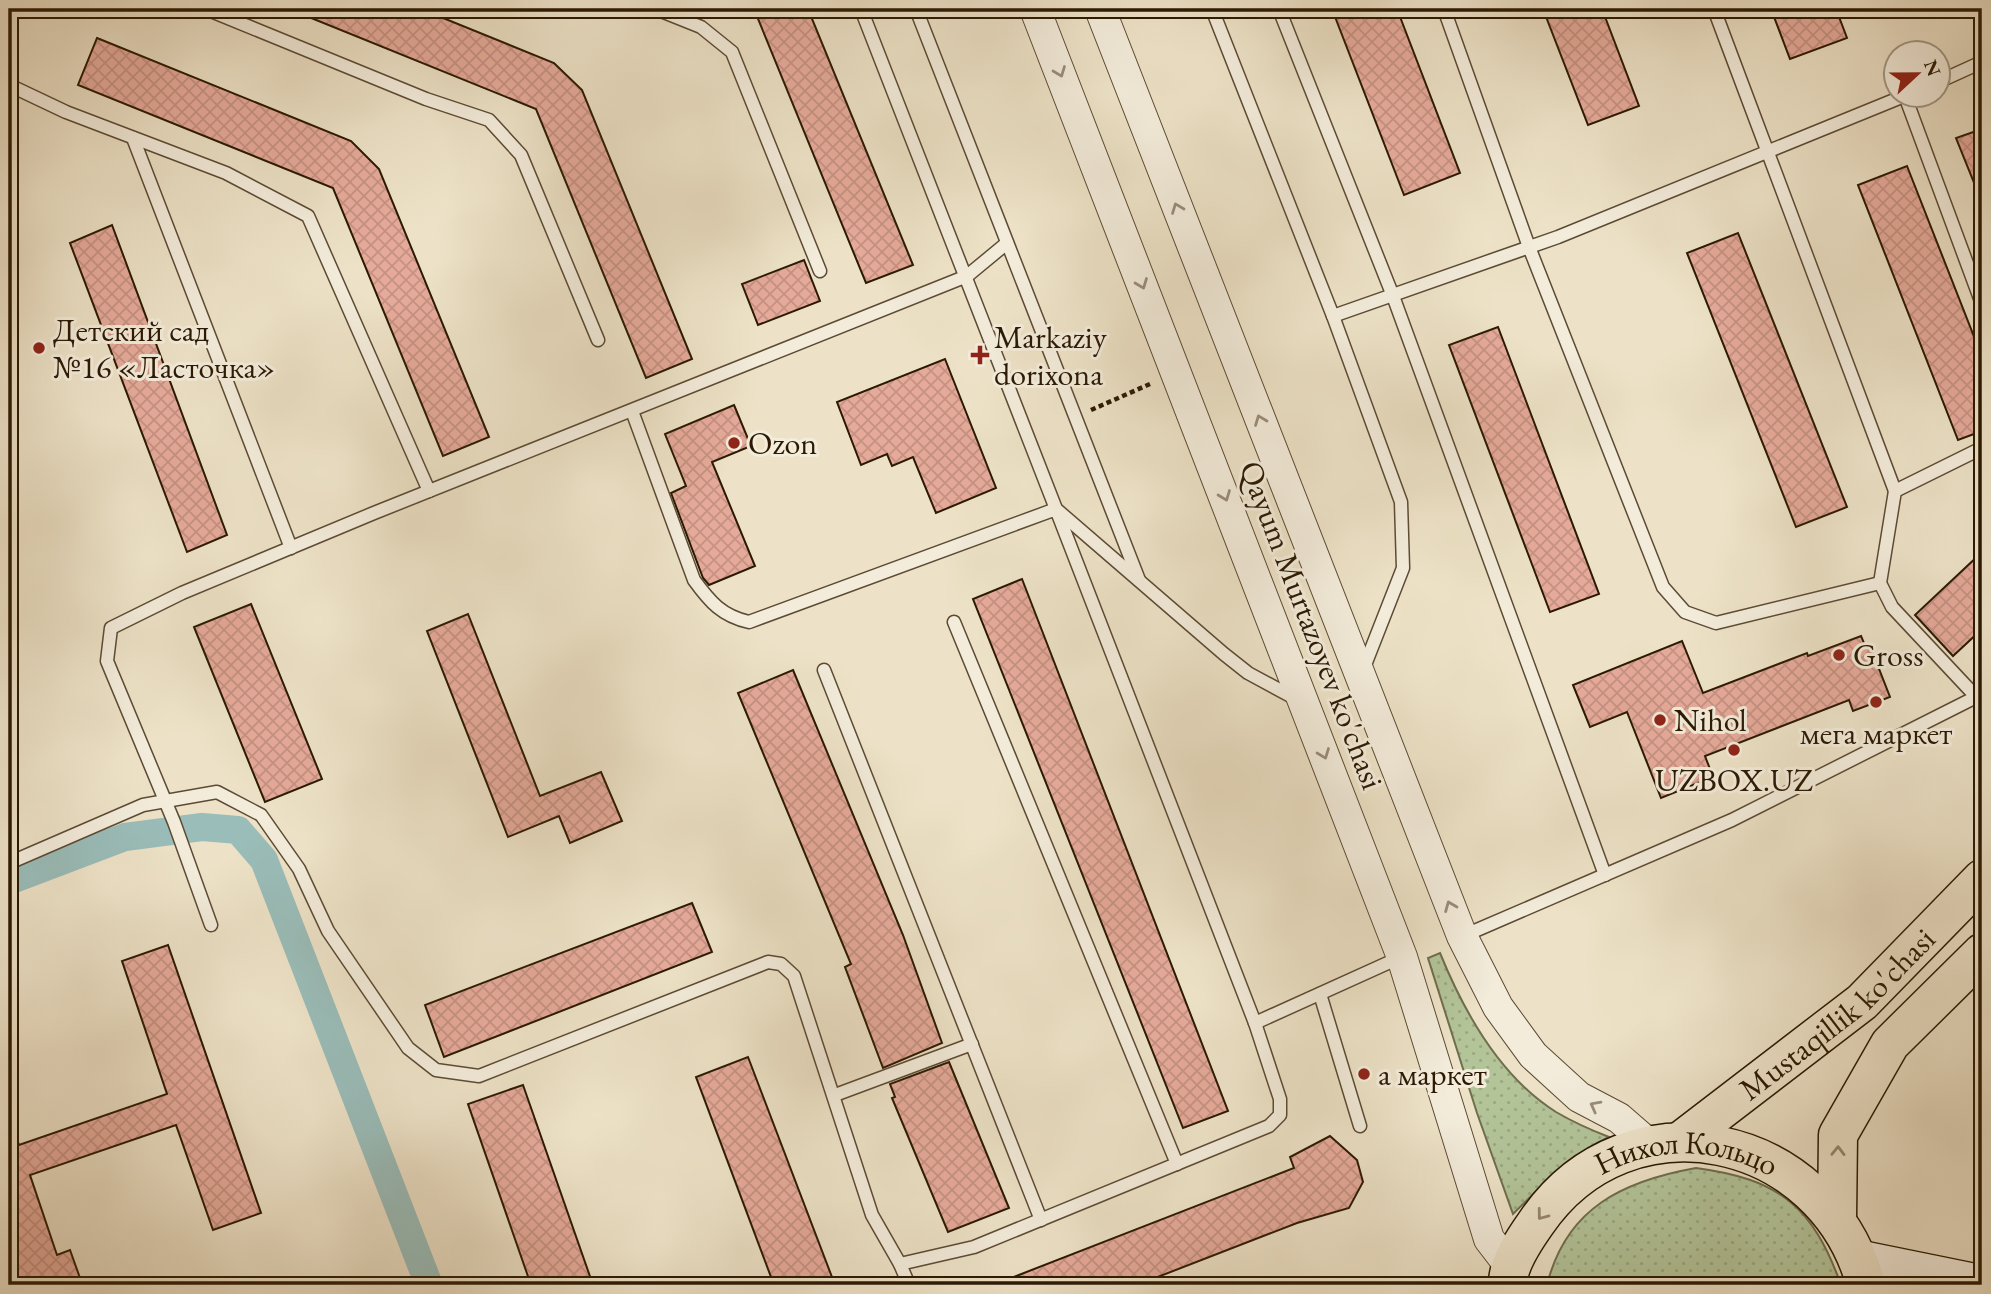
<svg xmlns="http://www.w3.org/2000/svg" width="1991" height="1294" font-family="'EB Garamond',serif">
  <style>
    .grass { fill: url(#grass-dots); stroke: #6f6e4e; stroke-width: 2 }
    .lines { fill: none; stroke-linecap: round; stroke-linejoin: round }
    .canal { stroke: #9abdb9; stroke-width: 28 }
    .building { fill: url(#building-cross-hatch); stroke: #2b1903; stroke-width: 2 }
    .service-casing { stroke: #5c4b34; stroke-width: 15 }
    .tertiary-casing { stroke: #5c4b34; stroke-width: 32 }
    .secondary-casing { stroke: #2b1903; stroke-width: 38 }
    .primary-casing { stroke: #2b1903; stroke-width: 41 }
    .path { stroke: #2b1903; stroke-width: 4.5; stroke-dasharray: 5 3.5; stroke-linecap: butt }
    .service { stroke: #f3ecdb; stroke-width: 12 }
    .tertiary { stroke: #f3ecdb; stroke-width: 30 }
    .secondary { stroke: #f3ecdb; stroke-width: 35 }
    .primary { stroke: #ede2c7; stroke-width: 38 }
    .oneway { stroke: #998d7a }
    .oneway2 { stroke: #96886f }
    .poi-dot { fill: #8f2418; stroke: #f3ecdb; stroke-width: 2.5 }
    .labels { text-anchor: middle; stroke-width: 6; stroke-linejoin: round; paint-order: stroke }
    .poi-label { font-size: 32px; fill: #2b1903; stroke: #f3ecdb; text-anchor: start }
    .street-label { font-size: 32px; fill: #2b1903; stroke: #f3ecdb }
  </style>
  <defs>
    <pattern id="grass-dots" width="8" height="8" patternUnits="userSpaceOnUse" patternTransform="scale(1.75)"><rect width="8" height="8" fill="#b3c499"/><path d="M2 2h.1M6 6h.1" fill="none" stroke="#9aa882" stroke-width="1.8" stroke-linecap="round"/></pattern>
    <pattern id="building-cross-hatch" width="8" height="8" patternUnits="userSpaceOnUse" patternTransform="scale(1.75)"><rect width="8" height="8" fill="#e6aa9a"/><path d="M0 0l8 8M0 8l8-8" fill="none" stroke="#c59283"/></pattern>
  </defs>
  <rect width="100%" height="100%" fill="#ede2c7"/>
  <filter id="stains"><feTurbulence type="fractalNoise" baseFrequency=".00286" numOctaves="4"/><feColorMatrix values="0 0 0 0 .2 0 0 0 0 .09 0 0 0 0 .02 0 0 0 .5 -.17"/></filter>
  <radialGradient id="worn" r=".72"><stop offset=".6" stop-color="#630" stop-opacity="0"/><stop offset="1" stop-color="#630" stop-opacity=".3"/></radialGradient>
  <g class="grass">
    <path d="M1440 953C1464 1012 1500 1077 1556 1112 1573 1122 1591 1130 1609 1137 1566 1158 1546 1182 1513 1214L1477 1113 1428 958Z"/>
    <path d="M1696 1168C1779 1179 1813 1206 1841 1285H1547C1566 1208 1623 1181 1696 1168Z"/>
  </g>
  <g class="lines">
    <polyline class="canal" points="9,881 125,837 202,827 238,830 264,860 429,1285"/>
  </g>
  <g class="building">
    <polygon points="289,9 421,9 554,63 582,90 692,359 646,378 536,109"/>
    <polygon points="754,9 808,9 913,265 866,283"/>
    <polygon points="1332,9 1397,9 1460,173 1404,195"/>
    <polygon points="1543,9 1602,9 1639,106 1588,125"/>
    <polygon points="1771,9 1836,9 1847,38 1790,59"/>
    <polygon points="97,38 351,141 379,169 489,437 443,456 333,188 78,85"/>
    <polygon points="1982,129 1982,200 1981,200 1956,138"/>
    <polygon points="1907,166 1982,357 1982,431 1958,440 1858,185"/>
    <polygon points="112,225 227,535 187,552 70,243"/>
    <polygon points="1738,233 1847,507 1796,527 1687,253"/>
    <polygon points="804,260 820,301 758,325 742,284"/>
    <polygon points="1498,327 1599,594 1550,612 1449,345"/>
    <polygon points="945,359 996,488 936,513 913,457 892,466 887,454 861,465 837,402"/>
    <polygon points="734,405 751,446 712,462 755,566 709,585 703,578 671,493 686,486 665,434"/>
    <polygon points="1982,552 1982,629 1953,656 1915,615"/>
    <polygon points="1022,579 1228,1111 1183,1128 973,599"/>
    <polygon points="251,604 322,779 265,802 194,627"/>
    <polygon points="468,614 540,796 601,772 622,821 570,843 559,816 508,837 427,631"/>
    <polygon points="1861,636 1866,648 1870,646 1890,697 1853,711 1849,700 1705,756 1713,777 1661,798 1627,712 1590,727 1573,685 1682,641 1703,693 1807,653 1808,656"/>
    <polygon points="793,670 903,935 942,1043 883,1068 845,967 851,964 738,693"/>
    <polygon points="692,903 712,952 444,1057 425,1005"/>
    <polygon points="168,945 261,1213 213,1230 176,1125 30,1175 57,1255 70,1250 80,1278 59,1285 21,1285 9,1249 9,1125 12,1124 19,1145 167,1094 122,961"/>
    <polygon points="748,1057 835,1285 774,1285 696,1077"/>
    <polygon points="949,1062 1009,1208 948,1232 892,1098 895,1097 890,1084"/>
    <polygon points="523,1085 593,1285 531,1285 468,1104"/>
    <polygon points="1330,1136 1357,1160 1363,1182 1349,1208 1297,1223 1137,1285 993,1285 1294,1168 1290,1157"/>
  </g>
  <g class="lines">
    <defs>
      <g id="service">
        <polyline points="206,9 426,99 489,120 521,155 598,340"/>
        <polyline points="656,9 701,27 732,52 820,271"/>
        <polyline points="861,9 1056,509 1224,654 1248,673 1298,700"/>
        <polyline points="916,9 1139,580"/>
        <polyline points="1212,9 1333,316 1401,502 1403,568 1363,670"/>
        <polyline points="1279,9 1393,296 1605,875"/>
        <polyline points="1444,9 1529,247 1663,587 1685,612 1716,623 1880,583"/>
        <polyline points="1714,9 1895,491"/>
        <polyline points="1938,82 1982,62"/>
        <polyline points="9,85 66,112 226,173 308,216 429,491"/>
        <polyline points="1905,96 1982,304"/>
        <polyline points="133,138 291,548"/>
        <polyline points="1333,316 1558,237 1909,94"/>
        <path d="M632 411 694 580C710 602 722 616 749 622L1056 509 1255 1023 1401 957"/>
        <polyline points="954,622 1177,1164"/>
        <polyline points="824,670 1041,1220"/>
        <polyline points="1982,703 1892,607 1880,583 1895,491 1982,448"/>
        <polyline points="9,863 143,805 217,792 261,815 299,869 328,931 408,1048 436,1070 479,1076 768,962 781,964 794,976 872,1215 900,1264 974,1247 1269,1126 1280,1115 1280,1099 1255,1023"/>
        <polyline points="211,925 174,822 107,661 111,628 182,593 374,513 967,276 1007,243"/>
        <polyline points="1463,936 1732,820 1982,694"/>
        <polyline points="1320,994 1360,1126"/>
        <polyline points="835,1095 972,1044"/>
        <polyline points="900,1264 909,1285"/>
      </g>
      <g id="tertiary">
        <polyline points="1035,9 1402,957 1489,1239 1512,1269"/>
        <polyline points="1100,9 1462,936 1498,1007 1533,1055 1579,1097 1619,1118 1650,1145"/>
      </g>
      <polyline id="secondary" points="1859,1258 1982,1283"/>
      <g id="primary">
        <path id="s1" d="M1682 1140 1862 1002 1982 879"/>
        <polyline points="1837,1219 1838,1135 1890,1044 1982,953"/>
        <path id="s2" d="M1508 1285C1507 1265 1524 1240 1536 1223 1628 1088 1825 1132 1866 1285"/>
      </g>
    </defs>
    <use href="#service" class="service-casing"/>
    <use href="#tertiary" class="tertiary-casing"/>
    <use href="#secondary" class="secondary-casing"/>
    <use href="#primary" class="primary-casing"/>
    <polyline class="path" points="1091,410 1150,384"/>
    <use href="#service" class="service"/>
    <use href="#tertiary" class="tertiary"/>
    <use href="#secondary" class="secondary"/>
    <use href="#primary" class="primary"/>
  </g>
  <defs><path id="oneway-chevron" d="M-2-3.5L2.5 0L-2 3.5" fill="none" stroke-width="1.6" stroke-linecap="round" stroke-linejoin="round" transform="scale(1.75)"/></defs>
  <g class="oneway">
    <use href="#oneway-chevron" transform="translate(1060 72) rotate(69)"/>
    <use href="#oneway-chevron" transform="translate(1177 208) rotate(-111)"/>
    <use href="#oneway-chevron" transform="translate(1142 284) rotate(69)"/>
    <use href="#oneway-chevron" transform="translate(1260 420) rotate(-111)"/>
    <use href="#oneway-chevron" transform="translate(1225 496) rotate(69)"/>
    <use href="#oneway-chevron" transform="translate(1324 754) rotate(69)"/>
    <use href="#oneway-chevron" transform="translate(1450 906) rotate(-112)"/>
    <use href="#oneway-chevron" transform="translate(1595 1106) rotate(-152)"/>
  </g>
  <g class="oneway2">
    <use href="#oneway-chevron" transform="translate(1838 1151) rotate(-89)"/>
    <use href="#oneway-chevron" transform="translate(1542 1215) rotate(127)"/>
  </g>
  <g class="poi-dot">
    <circle cx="39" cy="348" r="7"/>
    <path d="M976.5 344.5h7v7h7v7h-7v7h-7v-7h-7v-7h7z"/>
    <circle cx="734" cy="443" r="7"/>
    <circle cx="1839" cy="655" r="7"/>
    <circle cx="1876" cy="702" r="7"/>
    <circle cx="1660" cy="720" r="7"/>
    <circle cx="1734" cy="750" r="7"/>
    <circle cx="1364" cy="1074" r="7"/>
  </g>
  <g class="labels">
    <g class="poi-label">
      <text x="53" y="341">Детский сад<tspan x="53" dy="37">№16 «Ласточка»</tspan></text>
      <text x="994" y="348">Markaziy<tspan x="994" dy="37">dorixona</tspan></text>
      <text x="748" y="454">Ozon</text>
      <text x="1853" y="666">Gross</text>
      <text x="1674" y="731">Nihol</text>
      <text x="1876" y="744" text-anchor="middle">мега маркет</text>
      <text x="1734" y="791" text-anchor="middle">UZBOX.UZ</text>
      <text x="1378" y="1085">а маркет</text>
    </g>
    <g class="street-label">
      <text transform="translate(1312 625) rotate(69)" y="11">Qayum Murtazoyev ko'chasi</text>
      <text dy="11" stroke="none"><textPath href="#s1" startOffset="200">Mustaqillik ko'chasi</textPath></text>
      <text dy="11" stroke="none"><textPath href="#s2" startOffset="247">Нихол Кольцо</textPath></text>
    </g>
  </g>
  <rect width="1991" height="1294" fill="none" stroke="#ede2c7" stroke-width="35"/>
  <rect x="10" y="10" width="1970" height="1273" fill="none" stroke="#2b1903" stroke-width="3.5"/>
  <rect x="18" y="18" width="1956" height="1259" fill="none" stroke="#2b1903" stroke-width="2"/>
  <g transform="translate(1917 74) rotate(68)"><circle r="33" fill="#f3ecdb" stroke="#a39885" stroke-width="2"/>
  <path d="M0-5L12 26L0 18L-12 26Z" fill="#8f2418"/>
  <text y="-10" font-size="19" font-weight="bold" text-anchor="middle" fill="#2b1903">N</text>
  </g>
  <rect width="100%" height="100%" filter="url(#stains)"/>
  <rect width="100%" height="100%" fill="url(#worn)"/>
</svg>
